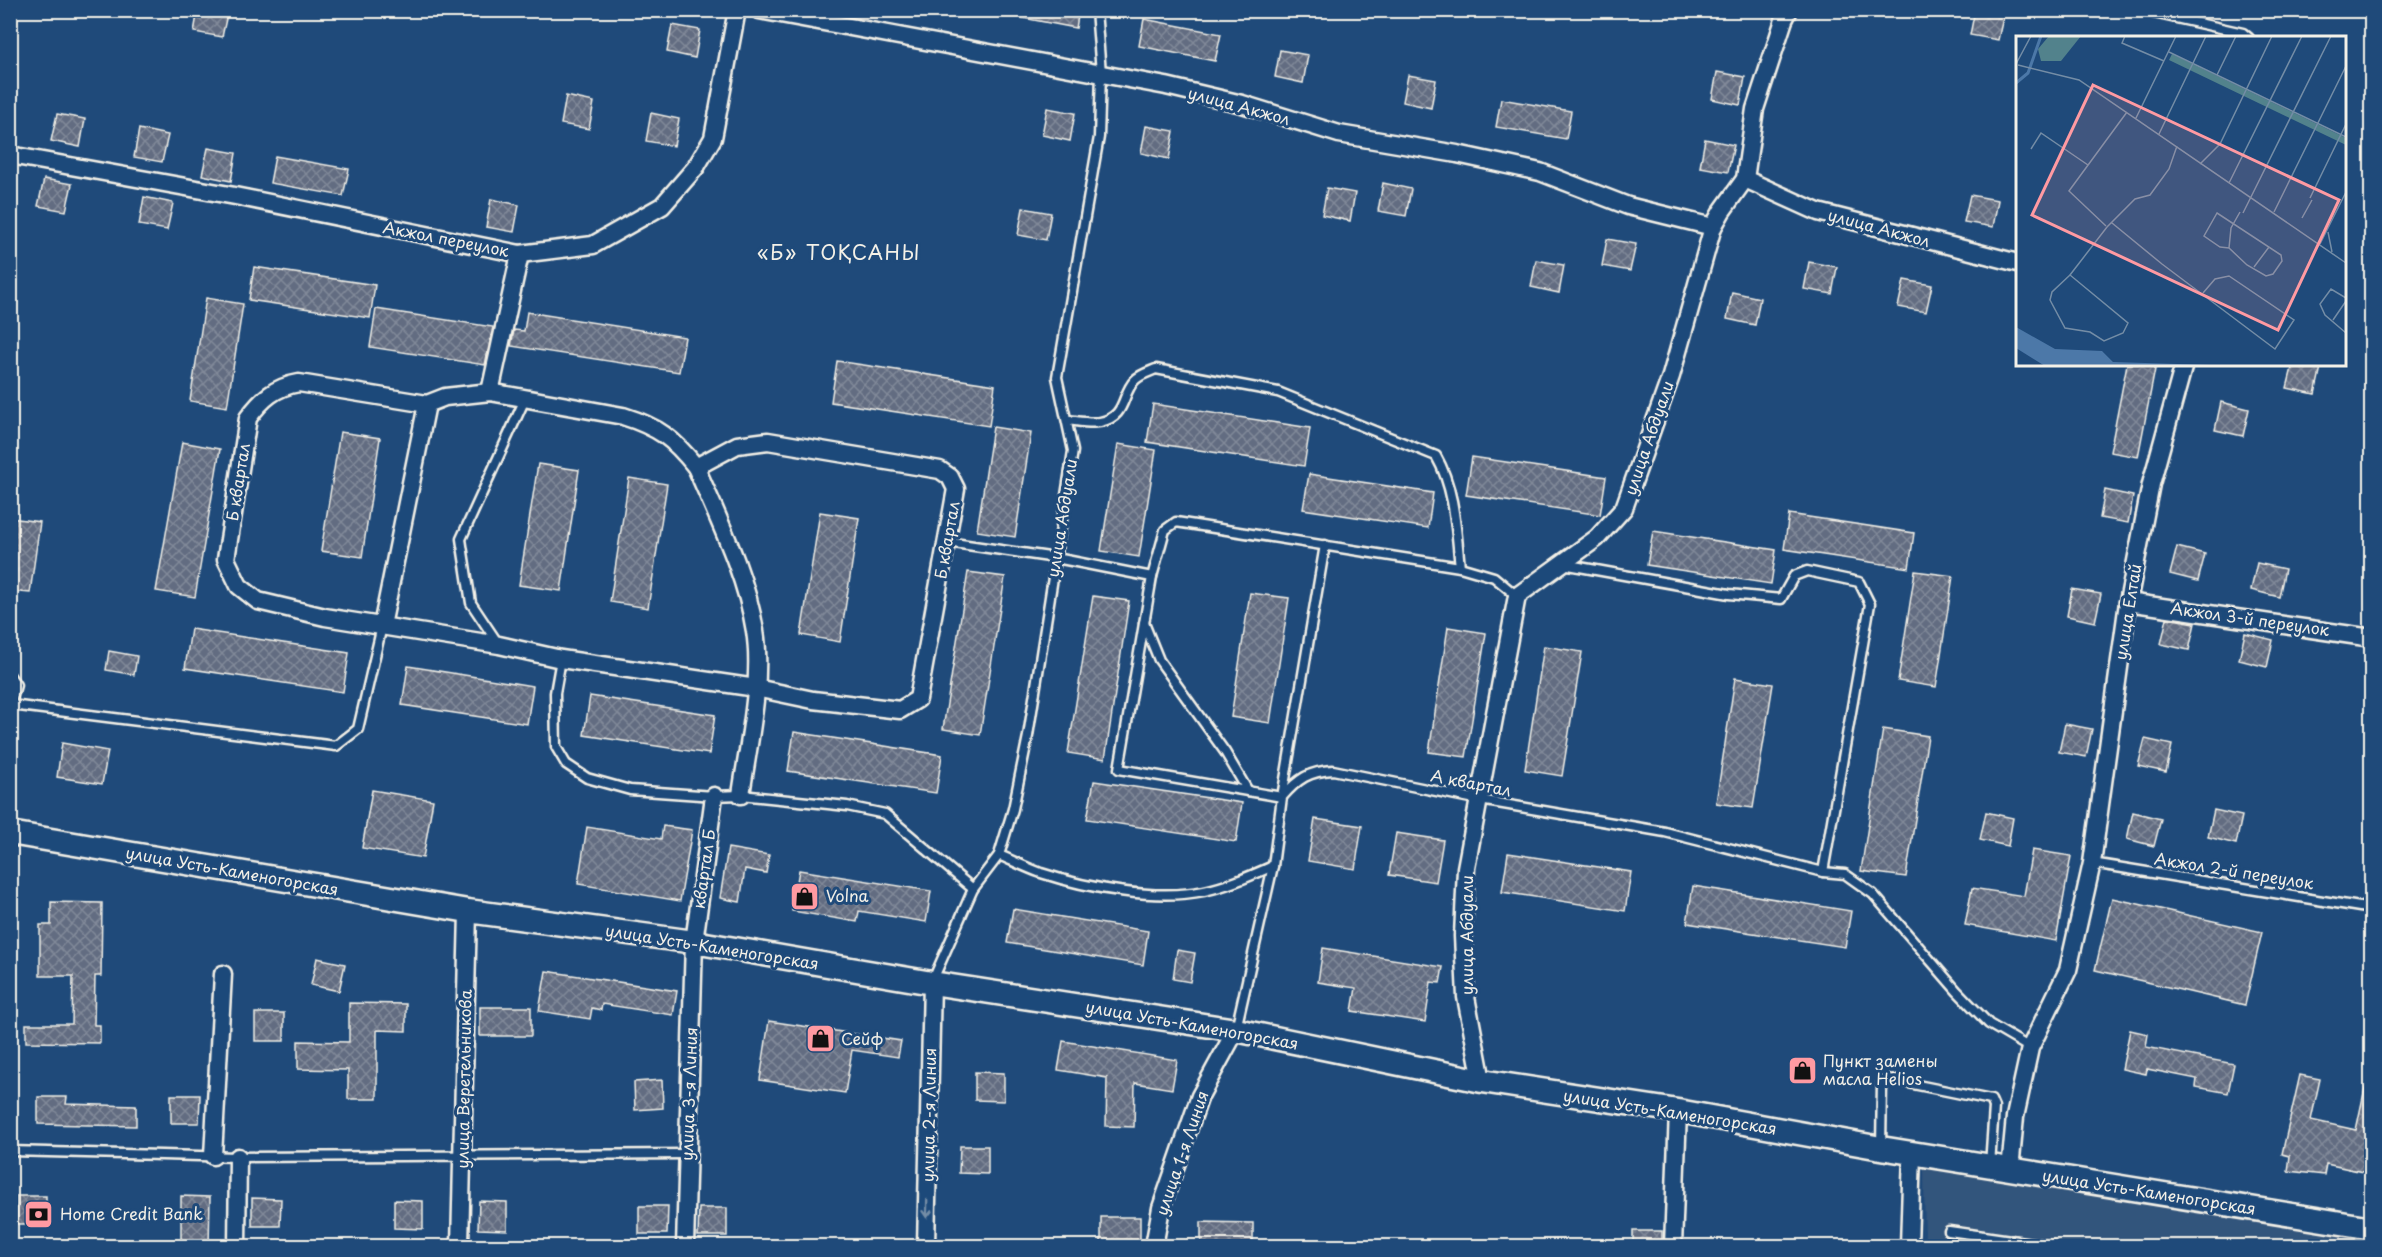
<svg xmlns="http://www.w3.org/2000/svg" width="2382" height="1257" font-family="'Playpen Sans',sans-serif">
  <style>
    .built { fill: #33547c }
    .building { fill: url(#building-cross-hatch); stroke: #f4f1e8; stroke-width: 1.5 }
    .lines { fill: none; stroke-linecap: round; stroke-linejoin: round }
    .lane-casing { stroke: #f4f1e8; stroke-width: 13 }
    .street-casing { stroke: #f4f1e8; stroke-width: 21 }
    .secondary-casing { stroke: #f4f1e8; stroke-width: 27 }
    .lane { stroke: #1f4a7a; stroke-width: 8 }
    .street { stroke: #1f4a7a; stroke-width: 16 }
    .secondary { stroke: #1f4a7a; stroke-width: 22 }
    .oneway { stroke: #748da6 }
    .labels { text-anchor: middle; stroke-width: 6; stroke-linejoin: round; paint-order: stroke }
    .street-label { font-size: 16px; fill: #f4f1e8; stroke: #1f4a7a }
    .poi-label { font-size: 16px; fill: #f4f1e8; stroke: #1f4a7a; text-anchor: start }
    .quarter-label { font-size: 20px; letter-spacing: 1.5px; fill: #f4f1e8; stroke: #1f4a7a }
    .inset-river { fill: none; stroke: #4c78a8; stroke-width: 3 }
    .inset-road { fill: none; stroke: #748da6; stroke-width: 1.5 }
    .view { fill: #ff9aa2; fill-opacity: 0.15; stroke: #ff9aa2; stroke-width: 3 }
    .inset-edge { fill: none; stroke: #f4f1e8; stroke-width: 3 }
  </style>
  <defs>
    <pattern id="building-cross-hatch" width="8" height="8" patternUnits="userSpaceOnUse" patternTransform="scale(1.5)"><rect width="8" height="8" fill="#626c81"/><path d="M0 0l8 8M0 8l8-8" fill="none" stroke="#818999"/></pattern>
  </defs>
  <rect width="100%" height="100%" fill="#1f4a7a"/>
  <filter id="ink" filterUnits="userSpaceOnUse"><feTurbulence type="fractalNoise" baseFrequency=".0167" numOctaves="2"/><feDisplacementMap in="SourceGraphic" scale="12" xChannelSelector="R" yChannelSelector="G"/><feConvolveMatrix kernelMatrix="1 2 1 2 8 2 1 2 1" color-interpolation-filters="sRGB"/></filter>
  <g filter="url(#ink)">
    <polygon class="built" points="1924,1165 2371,1240 2371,1246 1925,1246"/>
    <g class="building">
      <polygon points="198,10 228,10 222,37 194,32"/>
      <polygon points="1024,10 1079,10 1076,28 1023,18"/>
      <polygon points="1975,10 2004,13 1998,40 1970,35"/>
      <polygon points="1144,19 1221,34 1215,61 1139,46"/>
      <polygon points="672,25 700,30 695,58 667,52"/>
      <polygon points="1280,50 1308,55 1303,83 1275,77"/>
      <polygon points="1717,72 1745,77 1740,105 1712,99"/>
      <polygon points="1408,75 1436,80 1431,108 1403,102"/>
      <polygon points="566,96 594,102 589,129 561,124"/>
      <polygon points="1501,99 1571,111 1566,139 1496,127"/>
      <polygon points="1047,108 1075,113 1070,141 1042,135"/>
      <polygon points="651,113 679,119 674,146 646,141"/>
      <polygon points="57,114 85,119 80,147 51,141"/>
      <polygon points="1146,126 1174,131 1169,159 1141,153"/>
      <polygon points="139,129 168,135 162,162 134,157"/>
      <polygon points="1705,139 1734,145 1728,172 1700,167"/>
      <polygon points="208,148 236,153 231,181 202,175"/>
      <polygon points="275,156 349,169 343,196 270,183"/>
      <polygon points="44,179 72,184 66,211 38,206"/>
      <polygon points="1383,183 1411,189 1406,216 1378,211"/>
      <polygon points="1327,188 1355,193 1350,221 1322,215"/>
      <polygon points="1970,195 1998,200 1993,227 1964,222"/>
      <polygon points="144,197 173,203 167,230 139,225"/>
      <polygon points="491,199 519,205 514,232 486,227"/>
      <polygon points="1023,208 1051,213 1046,240 1018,235"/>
      <polygon points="1607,239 1636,244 1630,271 1602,266"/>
      <polygon points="1536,260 1564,265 1559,293 1531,287"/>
      <polygon points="1809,262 1837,267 1832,294 1804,289"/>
      <polygon points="254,267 375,285 370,318 249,300"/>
      <polygon points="1904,280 1932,285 1926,312 1898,307"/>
      <polygon points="1732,292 1760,298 1755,325 1727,319"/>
      <polygon points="206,298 243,304 227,407 190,401"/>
      <polygon points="376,309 493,327 485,365 370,347"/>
      <polygon points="527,312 685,337 679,372 511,346 514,330 524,331"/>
      <polygon points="837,361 995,385 989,426 831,402"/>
      <polygon points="2127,364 2156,364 2138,457 2110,452"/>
      <polygon points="2293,364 2321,367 2315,394 2287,388"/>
      <polygon points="2221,402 2249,409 2243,436 2215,430"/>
      <polygon points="1153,404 1310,428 1304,466 1147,442"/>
      <polygon points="993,427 1031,433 1015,537 977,531"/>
      <polygon points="340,432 380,438 362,557 321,551"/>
      <polygon points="182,442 220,449 195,597 156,591"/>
      <polygon points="1118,444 1156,450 1139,557 1101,551"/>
      <polygon points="1472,457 1606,477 1600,515 1466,495"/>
      <polygon points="538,464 579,470 561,591 519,585"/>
      <polygon points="1309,474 1433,493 1428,528 1303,509"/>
      <polygon points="629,478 667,484 648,608 610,602"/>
      <polygon points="2105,490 2133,496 2128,523 2100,518"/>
      <polygon points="820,512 859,518 840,642 801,635"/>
      <polygon points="1789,514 1914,533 1909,568 1784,549"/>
      <polygon points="10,518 40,522 30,593 10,591"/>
      <polygon points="1653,531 1776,550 1771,584 1647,565"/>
      <polygon points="2177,547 2205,554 2198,581 2170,574"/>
      <polygon points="2257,563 2285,569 2279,597 2251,590"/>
      <polygon points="1915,571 1953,576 1936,687 1898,681"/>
      <polygon points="968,572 1005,577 980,735 943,729"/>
      <polygon points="2072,589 2101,594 2095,622 2067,616"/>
      <polygon points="1250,593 1289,598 1270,723 1231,717"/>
      <polygon points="1093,596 1129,601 1105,759 1068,753"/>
      <polygon points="2167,618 2195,623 2189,650 2161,644"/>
      <polygon points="1448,627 1486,633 1466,757 1429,752"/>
      <polygon points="191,629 349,653 343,692 185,668"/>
      <polygon points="2245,633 2273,640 2267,667 2239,660"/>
      <polygon points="1544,646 1582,652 1562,776 1525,770"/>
      <polygon points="109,651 137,656 134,675 106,670"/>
      <polygon points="408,666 533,686 527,724 402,705"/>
      <polygon points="1735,678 1773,684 1753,808 1716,803"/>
      <polygon points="590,696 715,715 709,754 584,735"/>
      <polygon points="2065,724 2092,729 2086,757 2059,752"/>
      <polygon points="1883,729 1928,736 1906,877 1861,871"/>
      <polygon points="794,732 942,755 936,793 788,771"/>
      <polygon points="2145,739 2172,745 2166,772 2138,766"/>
      <polygon points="62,743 108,751 102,784 57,777"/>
      <polygon points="1094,781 1242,803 1236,842 1087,819"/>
      <polygon points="372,790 433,800 423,858 362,848"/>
      <polygon points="2214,810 2242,816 2236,844 2208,837"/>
      <polygon points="1986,812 2013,818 2008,846 1980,840"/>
      <polygon points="2133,812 2161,819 2154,846 2127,839"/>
      <polygon points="1315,819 1362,826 1355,869 1308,861"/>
      <polygon points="663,826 692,830 680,901 578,884 587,827 661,839"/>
      <polygon points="1396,833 1443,840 1436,882 1389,875"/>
      <polygon points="728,848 769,855 766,873 745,869 740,902 720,898"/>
      <polygon points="2032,850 2071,856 2056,941 1965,925 1972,888 2024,896"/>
      <polygon points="1508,853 1631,872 1625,911 1502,892"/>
      <polygon points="799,870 931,891 926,922 859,911 857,922 792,911"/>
      <polygon points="1693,886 1851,911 1845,947 1687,923"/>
      <polygon points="2112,898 2262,932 2245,1005 2095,970"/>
      <polygon points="51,902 102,903 101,976 95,976 94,1025 100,1025 100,1043 26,1042 26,1024 72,1024 73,976 40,976 40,925 51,925"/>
      <polygon points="1013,909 1148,931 1143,965 1007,943"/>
      <polygon points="1323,948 1443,967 1440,983 1431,982 1425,1022 1352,1011 1356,988 1318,982"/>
      <polygon points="1177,950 1195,953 1190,982 1173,979"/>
      <polygon points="317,958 345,964 339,991 311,985"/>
      <polygon points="546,971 677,991 673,1015 602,1004 601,1010 592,1008 590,1019 539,1011"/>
      <polygon points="349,1003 406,1004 406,1031 377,1030 377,1099 348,1099 348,1070 298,1069 298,1041 349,1042"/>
      <rect x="480" y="1007" width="51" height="29"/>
      <rect x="255" y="1013" width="29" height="28"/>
      <polygon points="769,1021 901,1041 898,1057 852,1050 845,1093 760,1080"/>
      <polygon points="2130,1030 2148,1034 2146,1047 2234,1064 2228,1093 2196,1087 2197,1079 2147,1069 2146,1074 2122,1069"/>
      <polygon points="1063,1041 1177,1060 1172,1089 1135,1083 1134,1127 1106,1126 1107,1078 1058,1070"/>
      <polygon points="975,1072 1004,1073 1004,1101 975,1100"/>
      <polygon points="2300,1075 2320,1079 2311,1120 2356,1130 2365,1088 2372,1088 2372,1174 2326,1164 2324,1175 2288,1171 2290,1156 2282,1154"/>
      <polygon points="662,1080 663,1108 635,1110 634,1082"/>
      <polygon points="171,1095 200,1095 199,1123 171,1123"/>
      <polygon points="38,1097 67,1097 66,1104 136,1106 136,1126 38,1124"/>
      <polygon points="960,1146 988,1146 988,1174 959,1173"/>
      <rect x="17" y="1196" width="29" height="28"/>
      <polygon points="181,1196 210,1197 209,1246 181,1246"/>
      <polygon points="252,1198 281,1199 280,1226 252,1226"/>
      <polygon points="394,1200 423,1201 423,1229 394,1228"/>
      <polygon points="479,1201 507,1202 507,1230 478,1229"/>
      <polygon points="639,1206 668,1206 667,1234 639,1234"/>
      <polygon points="699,1208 727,1208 727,1236 698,1236"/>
      <rect x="1101" y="1217" width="39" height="29"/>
      <polygon points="1201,1222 1253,1223 1253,1246 1201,1246"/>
      <rect x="1633" y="1231" width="29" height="15"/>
    </g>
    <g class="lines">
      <defs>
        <g id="lane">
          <polyline points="2140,10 2243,33 2249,38"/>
          <path d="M1067 420C1077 421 1090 424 1100 422 1127 417 1121 394 1135 380 1141 374 1149 372 1156 369L1278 392 1436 456C1455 489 1456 530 1460 567"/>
          <polyline points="947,542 1056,558 1152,577"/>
          <polyline points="1563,564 1729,594 1781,599 1794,576 1807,571 1859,582 1870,604 1823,872"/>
          <path d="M1517 596 1494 577 1460 567 1176 522 1165 530 1152 577 1119 769 1282 797C1298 779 1309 771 1333 770L1480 800 1665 832 1823 872 1845 874 1873 894 1957 991 1989 1024 2030 1048"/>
          <polyline points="1144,623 1159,660 1225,752 1248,791"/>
          <polyline points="499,645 471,603 461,539 525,399"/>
          <polyline points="561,659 555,693 556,747 566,764 587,778 630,790 714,796 741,795 847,806 885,814 973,889"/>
          <polyline points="10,676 16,685 10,706"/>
          <polyline points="11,705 336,746 358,729 382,626"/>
          <path d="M999 855C1013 861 1027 868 1041 873 1087 888 1156 901 1204 891 1228 886 1250 876 1273 866"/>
          <polyline points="2092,863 2372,909"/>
          <polyline points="932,982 973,889 999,855 1013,809 1028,736 1073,451 1057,377 1099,137 1101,73 1096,10"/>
          <polyline points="1236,1029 1273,866 1282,797 1325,545"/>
          <polyline points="1881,1147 1882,1083 1888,1079 1991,1100 1994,1107 1990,1165"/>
          <polyline points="10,1151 238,1157 687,1154"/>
          <polyline points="1949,1231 2053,1246"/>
        </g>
        <g id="street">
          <polyline points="759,10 1166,86 1242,104 1339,134 1457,154 1540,172 1628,206 1713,227"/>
          <polyline points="10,155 235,196 520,254 593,245 662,206 696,167 713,138 737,10"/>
          <polyline points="1745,179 1818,212 2018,263"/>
          <path d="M299 383 427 404 445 397 490 392 623 416C658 427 673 438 696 467L737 445 768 441 940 470 950 477 956 489 918 699 900 710 813 700 756 688 561 659 499 645 325 617 258 601 239 586 226 559 248 418C262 399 275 387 299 383Z"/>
          <polyline points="490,392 520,254"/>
          <path d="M696 467C718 519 746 574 755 631 763 679 748 746 741 795"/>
          <polyline points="2128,602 2372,638"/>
          <polyline points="382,626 427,404"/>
          <polyline points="1482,1081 1466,997 1463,936 1466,868 1517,596 1597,538 1624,508 1671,376 1713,227 1722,211 1745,179 1755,109 1784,20 1789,10"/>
          <polyline points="213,1156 223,974"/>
          <polyline points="2010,1170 2015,1117 2030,1048 2068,970 2092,863 2128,602 2151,484 2184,364"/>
          <polyline points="237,1246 238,1157"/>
          <polyline points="460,1246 468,911"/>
          <polyline points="685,1246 694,942 714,796"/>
          <polyline points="926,1246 932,983"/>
          <polyline points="1154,1246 1161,1208 1200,1096 1236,1030"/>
          <polyline points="1673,1246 1678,1111"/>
          <polyline points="1909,1246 1912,1153"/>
        </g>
        <polyline id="secondary" points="10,833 468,911 694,942 932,983 1236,1030 1482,1081 1678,1111 1881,1148 2372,1228"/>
      </defs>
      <use href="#lane" class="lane-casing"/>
      <use href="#street" class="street-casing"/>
      <use href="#secondary" class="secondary-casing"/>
      <use href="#lane" class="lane"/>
      <use href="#street" class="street"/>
      <use href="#secondary" class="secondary"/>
    </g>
    <defs><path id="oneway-shaft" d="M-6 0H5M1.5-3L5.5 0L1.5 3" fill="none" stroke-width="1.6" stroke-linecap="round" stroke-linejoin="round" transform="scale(1.5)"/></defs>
    <use class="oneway" href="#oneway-shaft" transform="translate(927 1209) rotate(91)"/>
  </g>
  <defs>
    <symbol id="shop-square" viewBox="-11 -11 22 22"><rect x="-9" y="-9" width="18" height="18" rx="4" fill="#ff9aa2" stroke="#1f4a7a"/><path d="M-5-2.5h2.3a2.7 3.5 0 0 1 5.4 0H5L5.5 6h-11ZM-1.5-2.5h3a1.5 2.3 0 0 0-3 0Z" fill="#111"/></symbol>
    <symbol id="bank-square" viewBox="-11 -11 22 22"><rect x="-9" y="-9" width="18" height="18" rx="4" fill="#ff9aa2" stroke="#1f4a7a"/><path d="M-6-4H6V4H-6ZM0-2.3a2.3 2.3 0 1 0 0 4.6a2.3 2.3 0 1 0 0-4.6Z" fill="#111"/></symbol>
  </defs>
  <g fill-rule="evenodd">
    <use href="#shop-square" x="788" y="880" width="33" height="33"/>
    <use href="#shop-square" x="804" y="1022" width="33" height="33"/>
    <use href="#shop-square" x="1786" y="1054" width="33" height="33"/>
    <use href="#bank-square" x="22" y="1198" width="33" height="33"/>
  </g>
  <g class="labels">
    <g class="street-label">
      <text transform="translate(1239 106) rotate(15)" y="6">улица Акжол</text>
      <text transform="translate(1879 228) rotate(15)" y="6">улица Акжол</text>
      <text transform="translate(446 239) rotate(11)" y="6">Акжол переулок</text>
      <text transform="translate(1649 438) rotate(-71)" y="6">улица Абдуали</text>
      <text transform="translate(238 482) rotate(-81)" y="6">Б квартал</text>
      <text transform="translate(1062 518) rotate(-81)" y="6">улица Абдуали</text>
      <text transform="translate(947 540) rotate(-80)" y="6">Б квартал</text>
      <text transform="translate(2128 612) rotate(-81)" y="6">улица Елтай</text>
      <text transform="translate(2250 619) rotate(8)" y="6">Акжол 3-й переулок</text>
      <text transform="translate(1471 783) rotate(11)" y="6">А квартал</text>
      <text transform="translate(704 869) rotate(-82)" y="6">квартал Б</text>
      <text transform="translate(232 871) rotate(10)" y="6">улица Усть-Каменогорская</text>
      <text transform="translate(2234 871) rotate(9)" y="6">Акжол 2-й переулок</text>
      <text transform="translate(1467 935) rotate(-90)" y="6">улица Абдуали</text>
      <text transform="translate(712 947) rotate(9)" y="6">улица Усть-Каменогорская</text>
      <text transform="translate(1192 1025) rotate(10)" y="6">улица Усть-Каменогорская</text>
      <text transform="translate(464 1079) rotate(-89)" y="6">улица Веретельникова</text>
      <text transform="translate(689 1094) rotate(-88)" y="6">улица 3-я Линия</text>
      <text transform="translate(1670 1112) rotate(9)" y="6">улица Усть-Каменогорская</text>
      <text transform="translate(929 1115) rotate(-89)" y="6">улица 2-я Линия</text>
      <text transform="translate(1182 1153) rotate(-71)" y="6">улица 1-я Линия</text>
      <text transform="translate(2149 1192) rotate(9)" y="6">улица Усть-Каменогорская</text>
    </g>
    <g class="poi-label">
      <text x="826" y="902">Volna</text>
      <text x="841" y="1045">Сейф</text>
      <text x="1823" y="1067">Пункт замены<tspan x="1823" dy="18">масла Helios</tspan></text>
      <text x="60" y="1220">Home Credit Bank</text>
    </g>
    <g class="quarter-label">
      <text x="839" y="260">«Б» ТОҚСАНЫ</text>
    </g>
  </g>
  <g transform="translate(2016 36)">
    <rect width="330" height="330" fill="#1f4a7a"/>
    <path d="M156 18 330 102V109L153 24Z" fill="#52828c"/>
    <path d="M33 0H65L45 25H25L22 13Z" fill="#52828c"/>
    <path d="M0 291 39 313 86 315 97 326 227 330H29L0 312Z" fill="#4c78a8"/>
    <path class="inset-river" d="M0 47 12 37 25 0"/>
    <path class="inset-road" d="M109 0 106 7 148 25M153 16 330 101M0 28 15 0M2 29 63 44 330 227M201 39 220 0M120 82 160 0M143 98 190 0M15 113 25 97 72 129M184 128 204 108 256 0M213 147 286 0M294 162 330 88M258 176 330 30M201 177 265 219 266 225 257 238 250 240 231 229 213 212 204 211 188 200ZM227 177 315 0M286 182 296 164M96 187 146 228 259 313 278 284 213 240 199 243 187 257M90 190 53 155 111 76M312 196 316 216M304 208 330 156M213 212 215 192 224 176M238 231 253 211M54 239 36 256 34 264 49 292 74 296 88 305 107 297 112 287 54 239 91 191 119 163 134 159 153 133 161 110M330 262 315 253 304 268 309 279 330 297M317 284 330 265"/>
    <path class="view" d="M77 49 323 164 262 294 16 179Z"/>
    <rect width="330" height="330" class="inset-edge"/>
  </g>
  <rect width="2382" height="1257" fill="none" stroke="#1f4a7a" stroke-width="36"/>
  <rect x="18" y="18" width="2346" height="1221" fill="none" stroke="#f4f1e8" stroke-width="2" filter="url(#ink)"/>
</svg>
